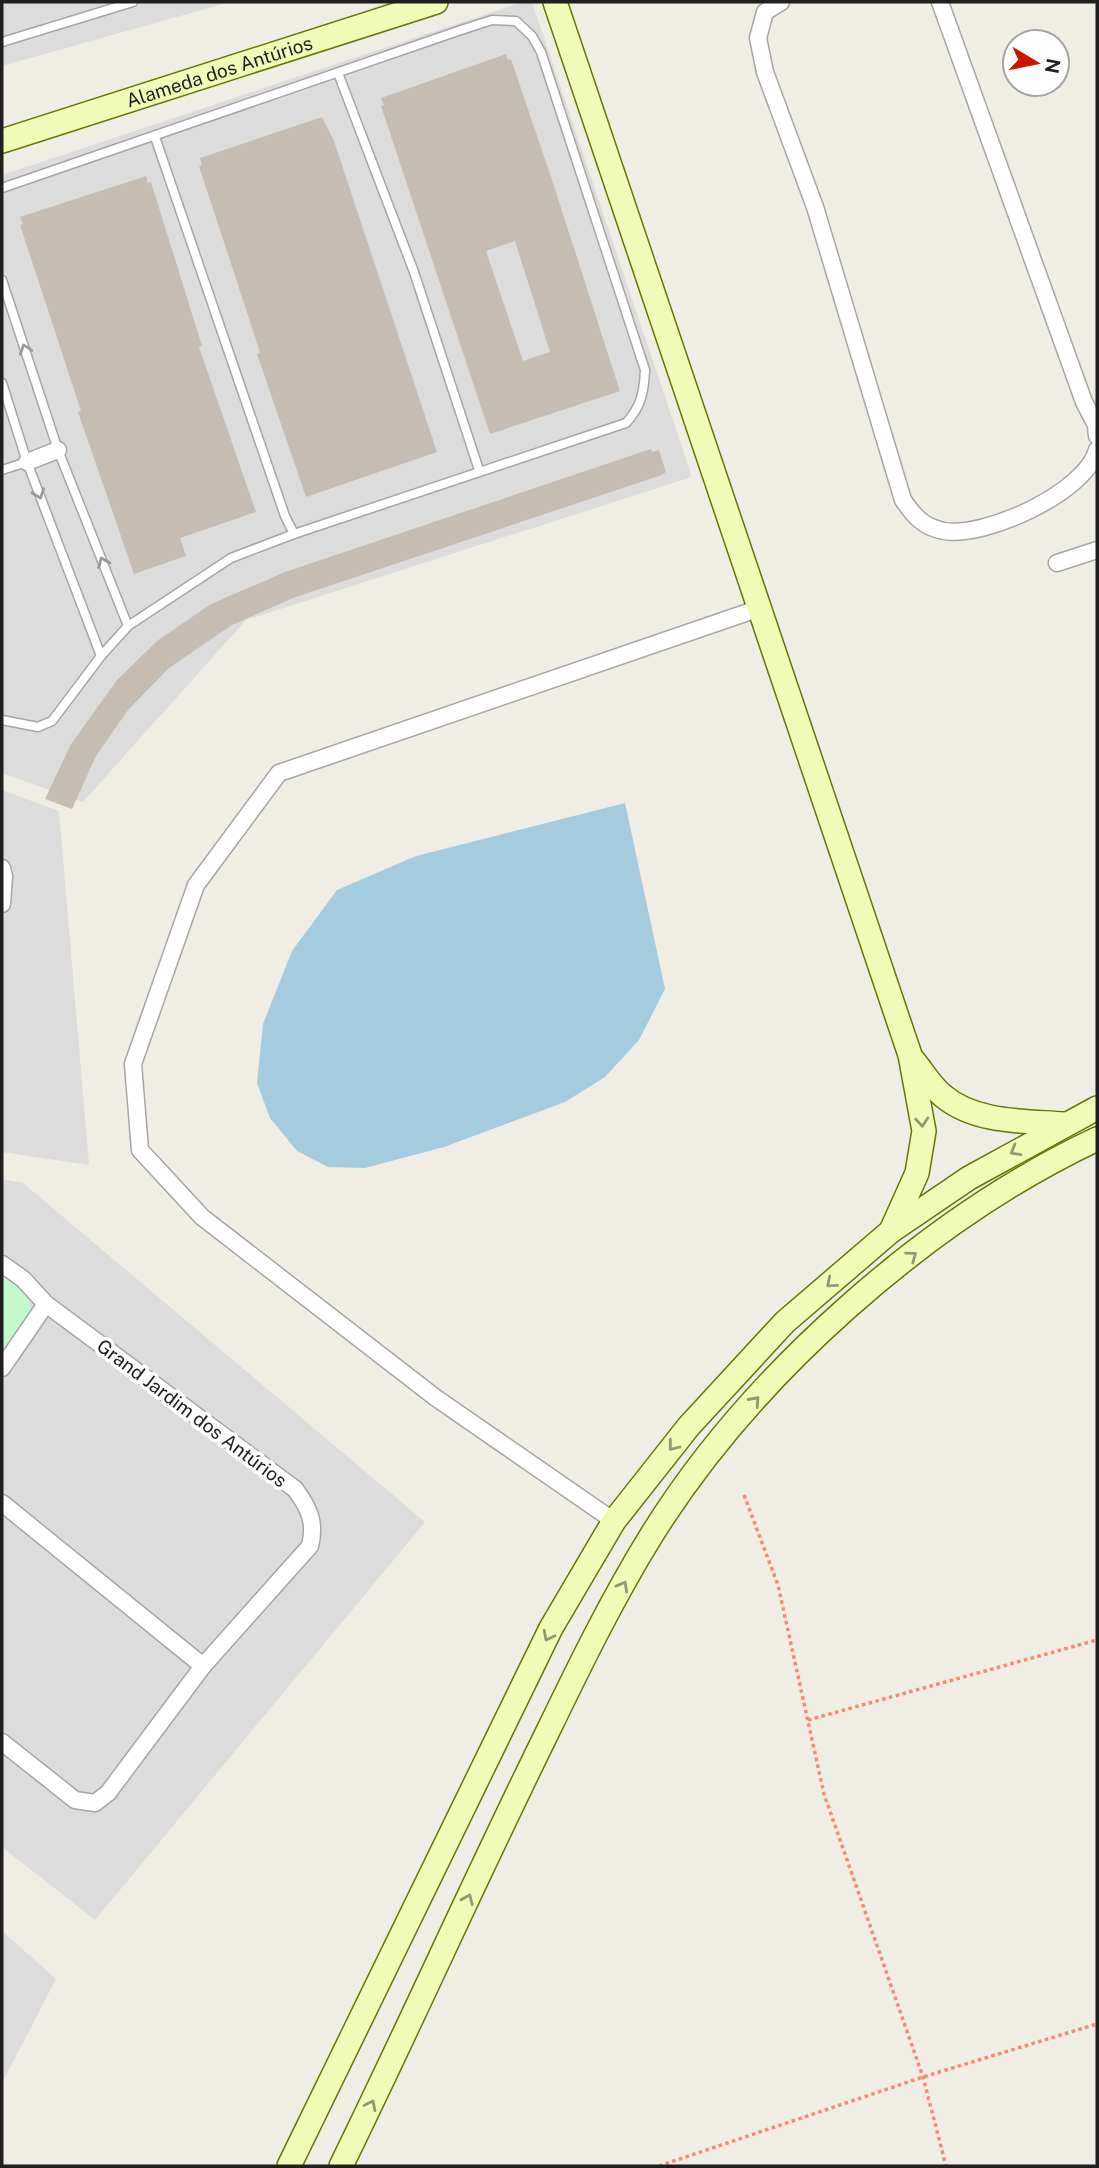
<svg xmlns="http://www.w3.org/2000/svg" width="1099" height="2168" font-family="'Public Sans',sans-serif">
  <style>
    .residential { fill: #dddcdc }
    .park { fill: #c2facc }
    .water { fill: #a5ccde }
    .building { fill: #c5bdb4; fill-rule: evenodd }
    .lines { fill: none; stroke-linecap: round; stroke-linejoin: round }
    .lane-casing { stroke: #a6a6a6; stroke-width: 11 }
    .street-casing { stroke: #a6a6a6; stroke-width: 19 }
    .secondary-casing { stroke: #617903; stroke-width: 26 }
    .path { stroke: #fc876a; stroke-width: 3.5; stroke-dasharray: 3.5 3.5; stroke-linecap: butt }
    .lane { stroke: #fff; stroke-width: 8 }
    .street { stroke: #fff; stroke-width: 16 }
    .secondary { stroke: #f1fbb8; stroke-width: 23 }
    .oneway { stroke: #9a9a9a }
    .oneway2 { stroke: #929873 }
    .labels { text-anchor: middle; stroke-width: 7; stroke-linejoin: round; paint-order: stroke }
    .street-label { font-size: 19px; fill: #1f1f1f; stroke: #fff }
  </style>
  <rect width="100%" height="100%" fill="#f0ede5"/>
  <g class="residential">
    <polygon points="2,2 230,2 2,66"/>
    <polygon points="523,2 532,2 692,477 246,620 83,802 2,773 2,175"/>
    <polygon points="2,790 59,811 89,1165 2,1152"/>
    <polygon points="2,1179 23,1183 425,1522 95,1920 2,1847"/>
    <polygon points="2,1931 56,1979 2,2083"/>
  </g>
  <path class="park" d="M2 1270C48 1300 29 1324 2 1358Z"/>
  <polygon class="water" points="625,803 665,989 639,1040 605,1077 565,1102 444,1147 365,1168 328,1167 297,1151 270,1118 257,1083 263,1024 292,951 337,890 416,856"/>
  <g class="building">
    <path d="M506 54 508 60 511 59 552 180 620 391 490 434 381 106 384 105 381 98ZM515 241 550 352 523 361 486 251Z"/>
    <polygon points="322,117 334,141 437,452 306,497 257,354 260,353 258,346 199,166 202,165 200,158"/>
    <polygon points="146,176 148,183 151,182 202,346 199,347 256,512 180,538 186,556 134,574 78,412 81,411 20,225 23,224 20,217"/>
    <polygon points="651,449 652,452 659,450 666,472 659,476 293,598 232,625 169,668 128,710 96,756 72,809 45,799 71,744 117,680 157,641 211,604 285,572"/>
  </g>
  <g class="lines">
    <defs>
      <g id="lane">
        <polyline points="2,42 133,2"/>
        <polyline points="338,73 414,272 479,470"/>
        <polyline points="155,137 285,516 294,534"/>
        <path d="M2 188 461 30 492 20 516 21 532 36 541 52 645 370C644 392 641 407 626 423L294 534 231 558 128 626 101 656 52 721 38 727 2 720"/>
        <polyline points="2,280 58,450 128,626"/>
        <polyline points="2,383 27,462 101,656"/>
        <polyline points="2,470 27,462"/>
      </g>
      <g id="street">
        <path d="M781 2 765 12 758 38 765 72 815 207 903 500C914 516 923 527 944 531 986 538 1086 492 1097 450"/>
        <polyline points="940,2 1084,402 1096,425 1097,436"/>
        <polyline points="27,462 58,450"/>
        <polyline points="1057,563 1097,550"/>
        <polyline points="2,868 4,876 2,904"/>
        <path d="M2 1264 23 1279 46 1304 295 1489C309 1508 316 1522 310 1546L203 1666 108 1793 95 1803 75 1800 2 1742"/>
        <polyline points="2,1368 46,1304"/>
        <polyline points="2,1503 203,1666"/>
        <polyline points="614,1521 436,1398 202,1217 140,1150 133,1064 196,885 279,773 760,608"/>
      </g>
      <g id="secondary">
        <polyline points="555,2 910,1055 924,1131 917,1173 891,1231"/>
        <path id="s1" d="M2 141 436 2"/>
        <path d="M914 1061C923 1072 931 1086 942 1095 974 1123 1024 1121 1064 1124"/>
        <polyline points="289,2166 551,1628 614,1521 689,1426 785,1322 891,1231 969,1178 1097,1108"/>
        <path d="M341 2166C411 2023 476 1877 547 1733 579 1667 612 1599 651 1536 750 1376 927 1219 1097 1139"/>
      </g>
    </defs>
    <use href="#lane" class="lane-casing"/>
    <use href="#street" class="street-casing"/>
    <use href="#secondary" class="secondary-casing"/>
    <g class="path">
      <polyline points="744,1495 778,1585 824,1794 923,2077 946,2166"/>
      <polyline points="808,1720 1097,1640"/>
      <polyline points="659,2166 923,2077 1097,2024"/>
    </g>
    <use href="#lane" class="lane"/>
    <use href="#street" class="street"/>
    <use href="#secondary" class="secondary"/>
  </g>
  <defs><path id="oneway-chevron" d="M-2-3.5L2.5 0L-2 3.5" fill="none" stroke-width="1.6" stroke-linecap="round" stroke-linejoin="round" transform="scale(1.75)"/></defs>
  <g class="oneway">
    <use href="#oneway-chevron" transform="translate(25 349) rotate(-108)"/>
    <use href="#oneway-chevron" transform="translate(39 494) rotate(70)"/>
    <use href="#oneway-chevron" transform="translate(103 562) rotate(-112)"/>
  </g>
  <g class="oneway2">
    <use href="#oneway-chevron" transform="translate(922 1122) rotate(85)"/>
    <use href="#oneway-chevron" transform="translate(1015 1151) rotate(150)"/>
    <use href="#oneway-chevron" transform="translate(912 1256) rotate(-36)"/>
    <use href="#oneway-chevron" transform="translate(831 1283) rotate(140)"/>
    <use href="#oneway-chevron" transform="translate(755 1401) rotate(-48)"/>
    <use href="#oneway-chevron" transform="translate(673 1446) rotate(128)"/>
    <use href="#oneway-chevron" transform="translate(623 1586) rotate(-61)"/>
    <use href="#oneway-chevron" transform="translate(548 1636) rotate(117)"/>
    <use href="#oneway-chevron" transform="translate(468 1899) rotate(-66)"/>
    <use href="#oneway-chevron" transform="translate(371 2105) rotate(-64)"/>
  </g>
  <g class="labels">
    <g class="street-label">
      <text dy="7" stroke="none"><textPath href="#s1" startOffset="228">Alameda dos Antúrios</textPath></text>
      <text transform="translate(192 1413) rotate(37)" y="7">Grand Jardim dos Antúrios</text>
    </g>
  </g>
  <rect width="1099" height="2168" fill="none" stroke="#1f1f1f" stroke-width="7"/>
  <g transform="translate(1036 63) rotate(100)"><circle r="33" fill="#ffffff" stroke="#a5a5a5" stroke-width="2"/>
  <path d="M0-5L12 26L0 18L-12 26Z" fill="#ce1300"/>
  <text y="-10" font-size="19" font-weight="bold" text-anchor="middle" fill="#1f1f1f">N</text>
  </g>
</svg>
